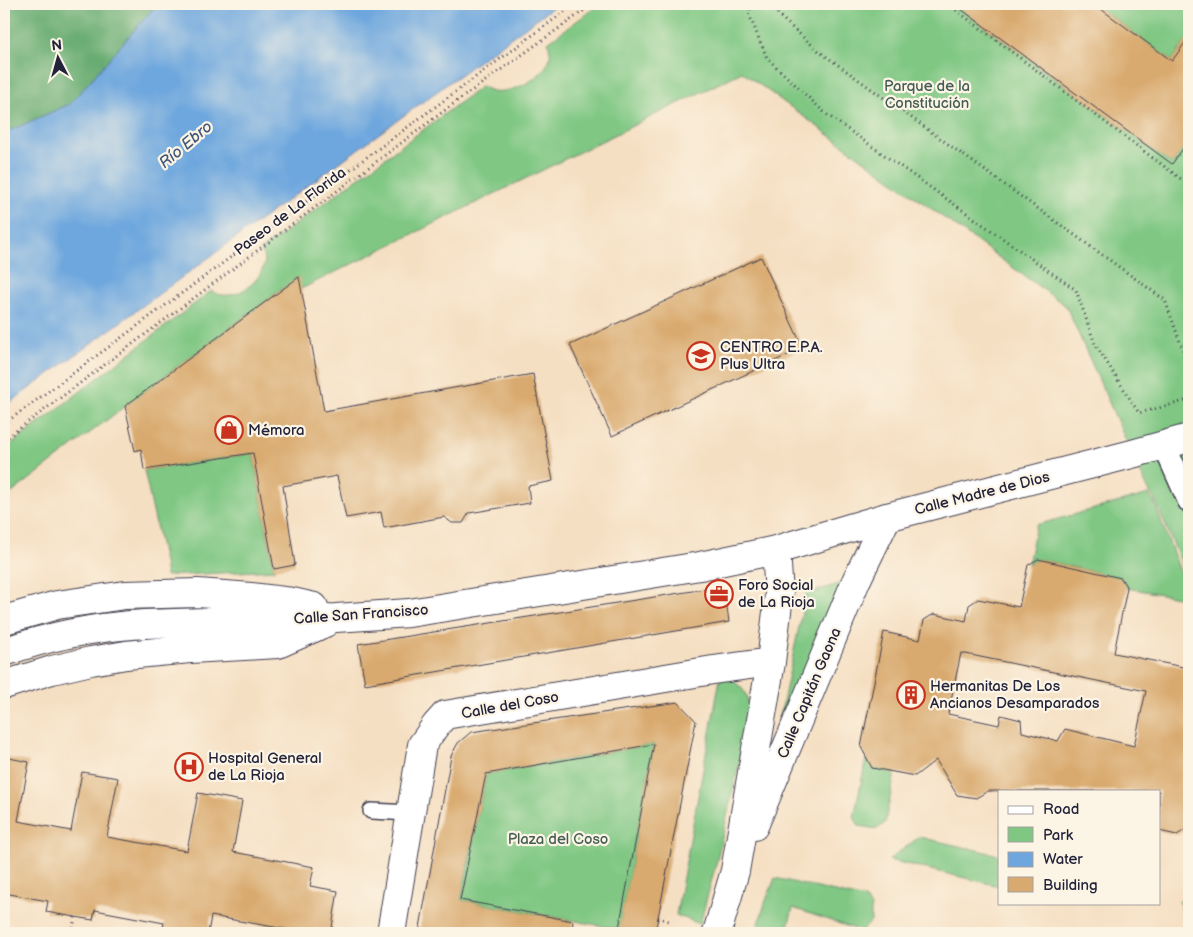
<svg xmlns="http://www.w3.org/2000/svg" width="1193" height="937" font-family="'Balsamiq Sans',sans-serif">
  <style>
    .green { fill: #7fc783; stroke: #50745f }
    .forest { fill: #67ac71; stroke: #446756 }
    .water { fill: #6ea7de; stroke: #48648c }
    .building { fill: #d9aa70; fill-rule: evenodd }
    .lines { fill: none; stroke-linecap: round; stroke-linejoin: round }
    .service-casing { stroke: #423e4f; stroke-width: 18 }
    .pedestrian-casing { stroke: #423e4f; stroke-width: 25 }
    .minor-casing { stroke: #423e4f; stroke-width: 30 }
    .secondary-casing { stroke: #423e4f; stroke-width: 30 }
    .path { stroke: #423e4f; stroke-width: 3; stroke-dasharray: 1 4; stroke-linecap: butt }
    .service { stroke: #fff; stroke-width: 15 }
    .pedestrian { stroke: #fff; stroke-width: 22 }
    .minor { stroke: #fff; stroke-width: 28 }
    .secondary { stroke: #fff; stroke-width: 28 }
    .labels { text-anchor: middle; stroke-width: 4.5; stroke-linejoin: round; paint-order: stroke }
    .park-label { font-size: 15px; fill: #435c54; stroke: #fcf5e5 }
    .street-label { font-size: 15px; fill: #22223b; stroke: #fcf5e5 }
    .poi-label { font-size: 15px; fill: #22223b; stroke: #fcf5e5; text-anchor: start }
    .water-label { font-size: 16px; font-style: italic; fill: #40577c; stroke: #fcf5e5 }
  </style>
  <rect width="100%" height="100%" fill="#fcf5e5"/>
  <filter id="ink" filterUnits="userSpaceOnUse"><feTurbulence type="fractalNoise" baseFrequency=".02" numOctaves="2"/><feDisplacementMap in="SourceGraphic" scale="10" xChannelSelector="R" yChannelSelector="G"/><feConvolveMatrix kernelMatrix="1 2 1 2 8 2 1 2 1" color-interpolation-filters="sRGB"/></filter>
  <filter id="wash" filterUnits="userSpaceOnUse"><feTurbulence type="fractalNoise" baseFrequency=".0096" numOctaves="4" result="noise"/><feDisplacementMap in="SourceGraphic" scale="20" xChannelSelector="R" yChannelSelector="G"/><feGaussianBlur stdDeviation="1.12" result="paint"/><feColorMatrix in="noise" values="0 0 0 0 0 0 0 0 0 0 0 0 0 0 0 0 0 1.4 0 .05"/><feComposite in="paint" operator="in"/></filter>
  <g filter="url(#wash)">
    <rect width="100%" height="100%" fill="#f5dfc2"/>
    <g class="green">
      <path d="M600 4H953L1172 164 1189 140V581L1154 498 1149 491 1132 454 1066 306 742 72 301 289 298 277 125 406 4 499V450L211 291C214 292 218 295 222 295 237 297 253 286 260 274 262 271 264 266 265 262L261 250 482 86C485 88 489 90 493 91 513 94 545 78 550 57 551 53 549 47 548 42Z"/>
      <polygon points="1094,4 1189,4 1189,37 1172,61"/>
      <polygon points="253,453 274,570 166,576 164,562 144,470"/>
      <polygon points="1149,494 1154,502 1189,595 1189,599 1127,588 1121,578 1038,559 1028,565 1036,525"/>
      <polygon points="845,582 770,763 806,594"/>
      <path d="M730 678C748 692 747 694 750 716L716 864 700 924 676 915 720 679Z"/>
      <polygon points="654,744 619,929 461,900 486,774"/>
      <polygon points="866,759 868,760 873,768 895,773 885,823 877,829 859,826 854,817"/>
      <polygon points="919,837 999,855 999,886 889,860"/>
      <polygon points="775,878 865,899 871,907 871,922 861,931 793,908 786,933 756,933 765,903"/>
      <polygon points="1179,901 1189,903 1189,928 1187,927"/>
    </g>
    <polygon class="forest" points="4,4 157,4 70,104 4,133"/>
    <polygon class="water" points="157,4 557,4 4,407 4,133 70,104"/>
    <g id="blocks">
      <g class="building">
        <polygon points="954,4 1094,4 1172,61 1189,37 1189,140 1172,164"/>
        <polygon points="761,257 803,348 612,436 570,345"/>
        <polygon points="299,277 324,411 533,374 553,481 528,486 530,503 469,513 463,523 452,523 444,517 384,528 381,512 346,518 337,476 283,486 295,565 274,569 253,453 144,470 141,449 135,451 125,406"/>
        <path d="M1038 559 1121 578 1127 588 1114 653 1183 667 1189 675V820L1188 828 1177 835 1159 831V791H988L976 798 957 795 936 760 915 776 872 768 861 747 884 632 920 640 924 620 934 614 966 621 969 605 978 599 1019 607 1028 565ZM961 653 1146 691 1134 746 1065 729 1058 741 1022 732 1021 720 1001 715 999 725 948 714Z"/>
        <polygon points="724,586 729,622 365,684 358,644"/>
        <polygon points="678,702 696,721 655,933 618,933 654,744 486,774 460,900 573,921 572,933 419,933 451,756 458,743 471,732"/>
        <polygon points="4,757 29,762 18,821 71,831 82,772 118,778 107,837 187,851 198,793 242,801 233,852 314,867 310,886 338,891 331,933 308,933 211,916 208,933 162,933 164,923 95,910 93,920 46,912 48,901 4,893"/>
      </g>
    </g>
  </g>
  <g filter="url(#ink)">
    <use href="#blocks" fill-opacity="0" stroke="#423e4f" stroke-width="1"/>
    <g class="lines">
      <defs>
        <polyline id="service" points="371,811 411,813"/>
        <polyline id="pedestrian" points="1164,445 1189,501"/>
        <g id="minor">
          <polyline points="754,826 856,581 887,517"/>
          <polyline points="391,933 422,745 436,725 445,715 713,670 771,662"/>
          <polyline points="717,933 735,871 771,662 779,595 776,550"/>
        </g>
        <g id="secondary">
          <polyline points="4,620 57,605 125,595 198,593 251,597 292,602 314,607"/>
          <path d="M4 652C49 636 95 627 144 624L336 618 409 613 700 566 776 550 887 517 1132 454 1189 438"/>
          <polyline points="4,685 52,670 91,661 126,655 190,649 278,644 325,623"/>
        </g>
      </defs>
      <use href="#service" class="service-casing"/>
      <use href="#pedestrian" class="pedestrian-casing"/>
      <use href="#minor" class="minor-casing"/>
      <use href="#secondary" class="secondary-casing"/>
      <g class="path">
        <polyline points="750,4 750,17 767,58 826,114 1076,290 1095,344 1139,413 1189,400"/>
        <polyline points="774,4 778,15 820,52 1165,300 1189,367"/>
        <polyline points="948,4 1189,185"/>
        <polyline points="4,424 575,4"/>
        <polyline points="4,440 456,102 593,4"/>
        <polyline points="658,918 669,921"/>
        <polyline points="72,933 75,917"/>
      </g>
      <use href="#service" class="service"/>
      <use href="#pedestrian" class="pedestrian"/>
      <use href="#minor" class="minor"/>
      <use href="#secondary" class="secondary"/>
    </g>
  </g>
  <defs>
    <symbol id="school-ring" viewBox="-11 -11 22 22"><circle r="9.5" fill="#fcf5e5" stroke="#c8321e" stroke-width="1.5"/><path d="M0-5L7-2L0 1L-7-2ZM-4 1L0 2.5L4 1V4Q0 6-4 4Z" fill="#c8321e"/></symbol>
    <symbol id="shop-ring" viewBox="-11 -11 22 22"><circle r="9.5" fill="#fcf5e5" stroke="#c8321e" stroke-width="1.5"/><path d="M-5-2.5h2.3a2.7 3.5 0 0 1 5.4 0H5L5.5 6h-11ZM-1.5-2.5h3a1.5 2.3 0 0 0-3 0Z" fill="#c8321e"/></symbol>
    <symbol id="office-ring" viewBox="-11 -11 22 22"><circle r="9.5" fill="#fcf5e5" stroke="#c8321e" stroke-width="1.5"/><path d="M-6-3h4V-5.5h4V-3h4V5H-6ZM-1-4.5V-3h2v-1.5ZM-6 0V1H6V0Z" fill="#c8321e"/></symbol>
    <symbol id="building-ring" viewBox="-11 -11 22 22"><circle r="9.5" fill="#fcf5e5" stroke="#c8321e" stroke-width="1.5"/><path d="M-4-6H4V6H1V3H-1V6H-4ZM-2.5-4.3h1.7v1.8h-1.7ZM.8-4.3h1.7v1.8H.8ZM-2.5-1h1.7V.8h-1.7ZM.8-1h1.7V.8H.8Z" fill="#c8321e"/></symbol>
    <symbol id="hospital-ring" viewBox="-11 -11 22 22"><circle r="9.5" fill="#fcf5e5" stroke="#c8321e" stroke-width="1.5"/><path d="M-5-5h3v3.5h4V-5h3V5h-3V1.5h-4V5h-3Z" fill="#c8321e"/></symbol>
  </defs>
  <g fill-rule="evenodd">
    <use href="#school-ring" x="685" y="340" width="32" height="32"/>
    <use href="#shop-ring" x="213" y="414" width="32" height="32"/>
    <use href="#office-ring" x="703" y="578" width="32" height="32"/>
    <use href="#building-ring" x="895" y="679" width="32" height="32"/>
    <use href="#hospital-ring" x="173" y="751" width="32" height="32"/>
  </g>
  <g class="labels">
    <g class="park-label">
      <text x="927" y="91">Parque de la<tspan x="927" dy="17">Constitución</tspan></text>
      <text x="558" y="844">Plaza del Coso</text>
    </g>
    <g class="street-label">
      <text transform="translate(290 211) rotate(-37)" y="5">Paseo de La Florida</text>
      <text transform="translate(982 493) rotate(-14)" y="5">Calle Madre de Dios</text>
      <text transform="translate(361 614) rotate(-4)" y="5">Calle San Francisco</text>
      <text transform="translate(809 693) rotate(-67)" y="5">Calle Capitán Gaona</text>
      <text transform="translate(510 705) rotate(-10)" y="5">Calle del Coso</text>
    </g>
    <g class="poi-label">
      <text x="720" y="352">CENTRO E.P.A.<tspan x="720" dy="17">Plus Ultra</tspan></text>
      <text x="248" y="435">Mémora</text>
      <text x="738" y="590">Foro Social<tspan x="738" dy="17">de La Rioja</tspan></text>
      <text x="930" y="691">Hermanitas De Los<tspan x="930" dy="17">Ancianos Desamparados</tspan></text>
      <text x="208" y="763">Hospital General<tspan x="208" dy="17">de La Rioja</tspan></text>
    </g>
    <g class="water-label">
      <text transform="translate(185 144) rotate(-40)" y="6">Río Ebro</text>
    </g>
  </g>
  <rect width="1193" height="937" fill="none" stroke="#fcf5e5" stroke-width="20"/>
  <rect x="998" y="790" width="162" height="115" fill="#fcf5e5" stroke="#a5a1a1"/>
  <rect x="1008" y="806" width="25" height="8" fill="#ffffff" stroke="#a5a1a1"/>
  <text x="1043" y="814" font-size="15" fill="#22223b">Road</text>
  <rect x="1008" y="827" width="25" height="15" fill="#7fc783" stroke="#a5a1a1"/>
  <text x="1043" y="840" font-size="15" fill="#22223b">Park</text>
  <rect x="1008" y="852" width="25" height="15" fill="#6ea7de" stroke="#a5a1a1"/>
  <text x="1043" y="864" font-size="15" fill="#22223b">Water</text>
  <rect x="1008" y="877" width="25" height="15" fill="#d9aa70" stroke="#a5a1a1"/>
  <text x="1043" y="890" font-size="15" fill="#22223b">Building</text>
  <g transform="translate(58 58) rotate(354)" stroke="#fcf5e5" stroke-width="4" paint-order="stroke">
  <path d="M0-4L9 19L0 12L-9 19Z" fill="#22223b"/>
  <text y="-8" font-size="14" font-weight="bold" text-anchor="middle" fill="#22223b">N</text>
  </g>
</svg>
